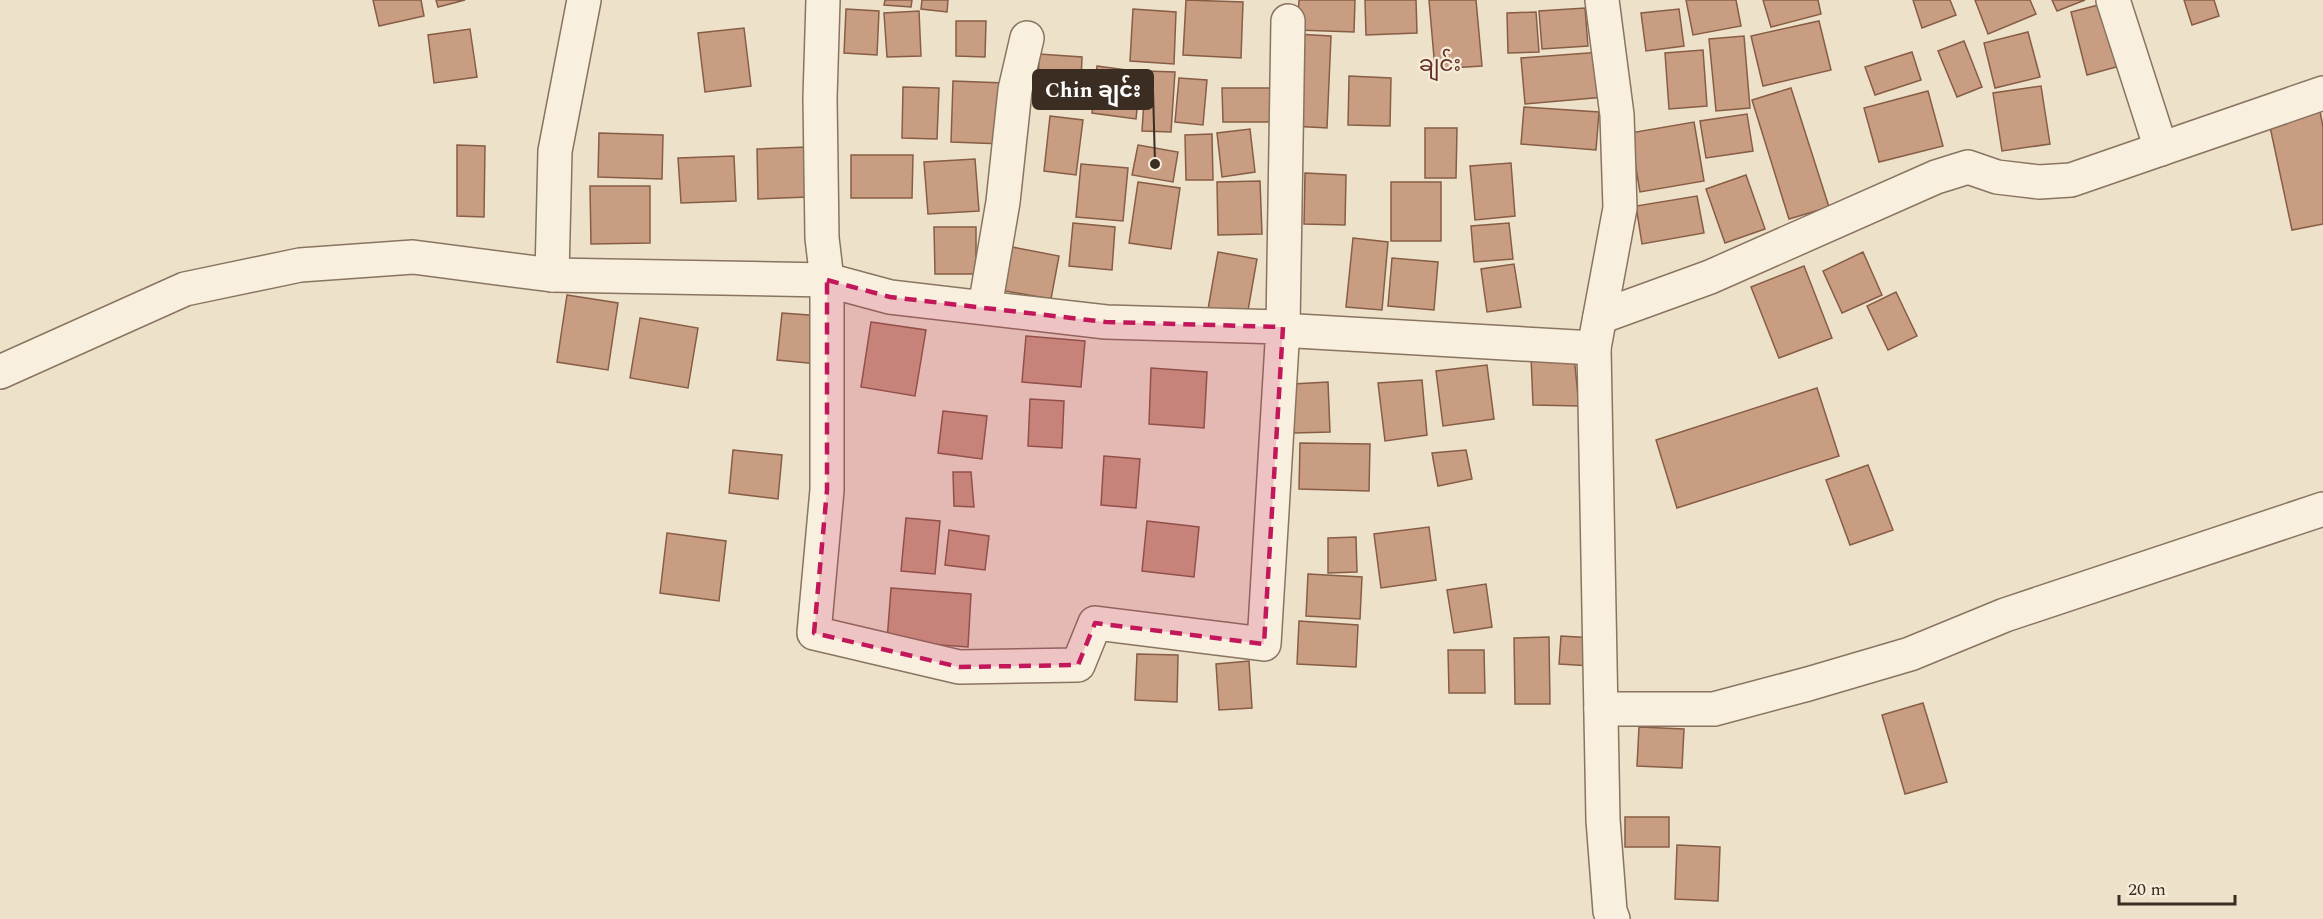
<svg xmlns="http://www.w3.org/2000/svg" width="2323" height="919" font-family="Spectral,'Noto Sans Myanmar',serif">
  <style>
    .building { fill: #c99d82; stroke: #875d46; stroke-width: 1.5 }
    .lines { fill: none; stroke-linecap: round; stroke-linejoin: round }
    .minor-casing { stroke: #89745f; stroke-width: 36 }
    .tertiary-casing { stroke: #89745f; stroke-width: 36 }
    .minor { stroke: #f8efde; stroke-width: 33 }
    .tertiary { stroke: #f8efde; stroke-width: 33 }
    .marked { fill: #c2185b; fill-opacity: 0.2; stroke: #c2185b; stroke-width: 4.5; stroke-dasharray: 12 8; stroke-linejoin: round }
    .labels { text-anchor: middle; stroke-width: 4.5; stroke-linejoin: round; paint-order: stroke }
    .quarter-label { font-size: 22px; fill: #652e23; stroke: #f5ecda }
    .leader { fill: none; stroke: #3b2d22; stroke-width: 2 }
    .callout-dot { fill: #3b2d22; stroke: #f5ecda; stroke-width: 2 }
    .callout { fill: #3b2d22; stroke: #3b2d22; stroke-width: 2 }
    .callout-label { font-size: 21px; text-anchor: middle; font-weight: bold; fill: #fff }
  </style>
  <rect width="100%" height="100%" fill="#ede1ca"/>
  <g class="building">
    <polygon points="373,0 421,0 424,16 379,26"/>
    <polygon points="436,0 465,0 438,7"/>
    <polygon points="885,0 912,0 911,7 884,5"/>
    <polygon points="922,0 948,0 947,12 921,9"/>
    <polygon points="1186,0 1243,2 1241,58 1183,55"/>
    <polygon points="1299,0 1355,0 1354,32 1297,30"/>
    <polygon points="1365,0 1416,0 1417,33 1366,35"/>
    <polygon points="1429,0 1476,0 1482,66 1435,69"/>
    <polygon points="1686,0 1736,0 1741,26 1693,35"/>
    <polygon points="1763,0 1818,0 1821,14 1771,27"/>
    <polygon points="1913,0 1950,0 1956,15 1922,28"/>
    <polygon points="1975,0 2030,0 2036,14 1988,34"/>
    <polygon points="2052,0 2085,0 2057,11"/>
    <polygon points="2184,0 2214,0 2219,16 2192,25"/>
    <polygon points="2110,2 2127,64 2087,75 2071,12"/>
    <polygon points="1585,8 1588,46 1542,49 1539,11"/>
    <polygon points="846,9 879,11 877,55 844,53"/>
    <polygon points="1133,9 1176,12 1174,64 1130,61"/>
    <polygon points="1679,9 1684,46 1646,51 1641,13"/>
    <polygon points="919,11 921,56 887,57 884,13"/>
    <polygon points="1536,12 1539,52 1508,53 1507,13"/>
    <polygon points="956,21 986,21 985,57 956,56"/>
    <polygon points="1819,21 1831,70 1763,86 1751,36"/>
    <polygon points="744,28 751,86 705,92 698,33"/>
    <polygon points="470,29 477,77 434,83 428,35"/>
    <polygon points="2028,32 2040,77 1995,88 1984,43"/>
    <polygon points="1296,34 1331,36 1327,128 1292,126"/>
    <polygon points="1744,36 1750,108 1716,111 1709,39"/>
    <polygon points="1964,41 1982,87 1957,97 1938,51"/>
    <polygon points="1703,50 1707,106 1669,109 1665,53"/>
    <polygon points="1601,52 1605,97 1525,104 1521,58"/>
    <polygon points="1912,52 1921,80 1875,95 1865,67"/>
    <polygon points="1039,54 1082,57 1080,109 1038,107"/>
    <polygon points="1097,66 1141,72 1136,119 1092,113"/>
    <polygon points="1146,71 1175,72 1171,132 1142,131"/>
    <polygon points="1349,76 1391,78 1390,126 1348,125"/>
    <polygon points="1179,78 1207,80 1203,125 1175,122"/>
    <polygon points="953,81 1005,83 1003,144 951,142"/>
    <polygon points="2041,86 2050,144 2002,151 1993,93"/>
    <polygon points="903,87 939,88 937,139 902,138"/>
    <polygon points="1222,88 1274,88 1274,122 1223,122"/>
    <polygon points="1791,88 1829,207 1789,219 1752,100"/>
    <polygon points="1928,91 1943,146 1879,162 1864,108"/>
    <polygon points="1524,107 1599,112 1596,150 1521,144"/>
    <polygon points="2320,111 2323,127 2323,224 2292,230 2269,122"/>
    <polygon points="1747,114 1753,151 1706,158 1700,121"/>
    <polygon points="1050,116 1083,120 1076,175 1044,171"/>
    <polygon points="1694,122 1704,181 1640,192 1630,133"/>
    <polygon points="1425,128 1457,128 1456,178 1425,178"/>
    <polygon points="1250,129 1255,172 1222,177 1217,133"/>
    <polygon points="599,133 663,135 662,179 598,177"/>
    <polygon points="1212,134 1213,180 1186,180 1185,135"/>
    <polygon points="457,145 485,146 484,217 457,216"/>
    <polygon points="1138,145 1178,152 1173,182 1132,175"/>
    <polygon points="806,147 808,197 758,199 757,149"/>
    <polygon points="851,155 913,155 912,198 851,198"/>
    <polygon points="734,156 736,201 681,203 678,158"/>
    <polygon points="975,159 979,211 928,214 924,162"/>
    <polygon points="1511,163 1515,216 1475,220 1470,166"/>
    <polygon points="1081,164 1128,168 1123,221 1076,217"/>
    <polygon points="1305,173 1346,175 1345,225 1304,224"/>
    <polygon points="1746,175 1765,229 1725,243 1706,189"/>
    <polygon points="1260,181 1262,234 1218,235 1217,182"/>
    <polygon points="1138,182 1180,188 1171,249 1129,243"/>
    <rect x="1391" y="182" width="50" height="59"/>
    <polygon points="590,186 650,186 650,243 591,244"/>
    <polygon points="1697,196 1704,233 1642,244 1636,206"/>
    <polygon points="1073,223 1115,227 1112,270 1069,266"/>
    <polygon points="1509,223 1513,259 1474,262 1471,226"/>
    <polygon points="934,227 976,227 976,274 935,274"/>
    <polygon points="1353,238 1388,242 1382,310 1346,307"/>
    <polygon points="1007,246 1059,256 1051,299 1000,290"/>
    <polygon points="1218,252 1257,259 1246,322 1207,315"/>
    <polygon points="1863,252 1882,295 1842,313 1823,271"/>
    <polygon points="1392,258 1438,262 1434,310 1388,306"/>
    <polygon points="1514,264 1521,307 1487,312 1481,269"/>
    <polygon points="1804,266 1832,338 1779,358 1751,287"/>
    <polygon points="1896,292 1917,336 1888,350 1867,306"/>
    <polygon points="567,295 618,303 608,370 557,362"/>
    <polygon points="782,313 822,316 818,364 777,360"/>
    <polygon points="640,318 698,328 688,388 630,378"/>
    <polygon points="871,322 926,330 915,396 861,387"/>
    <polygon points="1026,336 1085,341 1081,387 1022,382"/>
    <polygon points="1531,356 1574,356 1579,406 1533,405"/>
    <polygon points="1487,365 1494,419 1443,426 1436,371"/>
    <polygon points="1151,368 1207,372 1204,428 1149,424"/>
    <polygon points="1422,380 1427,435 1385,441 1378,383"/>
    <polygon points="1328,382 1330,432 1294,433 1292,384"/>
    <polygon points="1817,388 1839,456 1677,508 1656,440"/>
    <polygon points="1030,399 1064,401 1062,448 1028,446"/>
    <polygon points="943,411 987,416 982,459 938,453"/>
    <polygon points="1300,443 1370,444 1369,491 1299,489"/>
    <polygon points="733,450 782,455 778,499 729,493"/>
    <polygon points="1466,450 1472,479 1438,486 1432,453"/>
    <polygon points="1104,456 1140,459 1136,508 1101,505"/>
    <polygon points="1868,465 1893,530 1850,545 1826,480"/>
    <polygon points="953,472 971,472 974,507 954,506"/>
    <polygon points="906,518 940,521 935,574 901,571"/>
    <polygon points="1147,521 1199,527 1194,577 1142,571"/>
    <polygon points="1429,527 1436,580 1381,588 1374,534"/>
    <polygon points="949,530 989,536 985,570 945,565"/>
    <polygon points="667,533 726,541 719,601 660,593"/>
    <polygon points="1356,537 1357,572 1328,573 1328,538"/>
    <polygon points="1308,574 1362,577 1360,619 1306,616"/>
    <polygon points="1486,584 1492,627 1454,633 1447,590"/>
    <polygon points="891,588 971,594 968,647 887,641"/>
    <polygon points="1299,621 1358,625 1356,667 1297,664"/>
    <polygon points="1561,636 1594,638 1592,666 1559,664"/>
    <polygon points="1549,637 1550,704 1515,704 1514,638"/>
    <polygon points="1448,650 1484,650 1485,693 1449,693"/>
    <polygon points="1137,654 1178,655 1177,702 1135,700"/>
    <polygon points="1249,661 1252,708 1219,710 1216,664"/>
    <polygon points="1923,703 1947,782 1905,794 1882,715"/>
    <polygon points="1639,727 1684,729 1682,768 1637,766"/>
    <rect x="1625" y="817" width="44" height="30"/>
    <polygon points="1677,845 1720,847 1718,901 1675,899"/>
  </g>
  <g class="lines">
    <defs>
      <g id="minor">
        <polyline points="2113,0 2161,149"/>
        <polyline points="1288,21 1283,327 1264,644 1095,623 1078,665 959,667 814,633 827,490 827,280 890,297 1106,322 1283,327 1297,331 1594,348"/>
        <polyline points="552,275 555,151 584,0"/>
        <polyline points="985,307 1003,202 1015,90 1027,38"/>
        <polyline points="1600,317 1710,277 1936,177 1968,167 1997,177 2039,182 2071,180 2323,93"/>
        <polyline points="0,372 185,289 300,265 413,257 552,275 827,280 822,238 820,98 823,0"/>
        <polyline points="1601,709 1714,709 1808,684 1910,654 2005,615 2323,509"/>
      </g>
      <polyline id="tertiary" points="1602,0 1617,115 1620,208 1594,348 1603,820 1610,911 1613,919"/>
    </defs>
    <use href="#minor" class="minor-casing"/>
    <use href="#tertiary" class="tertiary-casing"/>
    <use href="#minor" class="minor"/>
    <use href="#tertiary" class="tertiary"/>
  </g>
  <path class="marked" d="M827 280 890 297 1106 322 1283 327 1264 644 1095 623 1078 665 959 667 814 633 827 490Z"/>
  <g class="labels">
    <g class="quarter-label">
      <text x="1440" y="71">ချင်း</text>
    </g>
  </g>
  <path class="leader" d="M1155 164L1153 90"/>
  <circle class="callout-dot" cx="1155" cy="164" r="6"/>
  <rect class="callout" x="1033" y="70" width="120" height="39" rx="6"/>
  <g class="callout-label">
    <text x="1093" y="97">Chin ချင်း</text>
  </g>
  <path d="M2119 895v9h116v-9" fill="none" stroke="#3b2d22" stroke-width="3"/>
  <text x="2128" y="895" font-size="18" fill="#3b2d22" stroke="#f5ecda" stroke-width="4.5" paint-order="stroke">20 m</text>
</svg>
